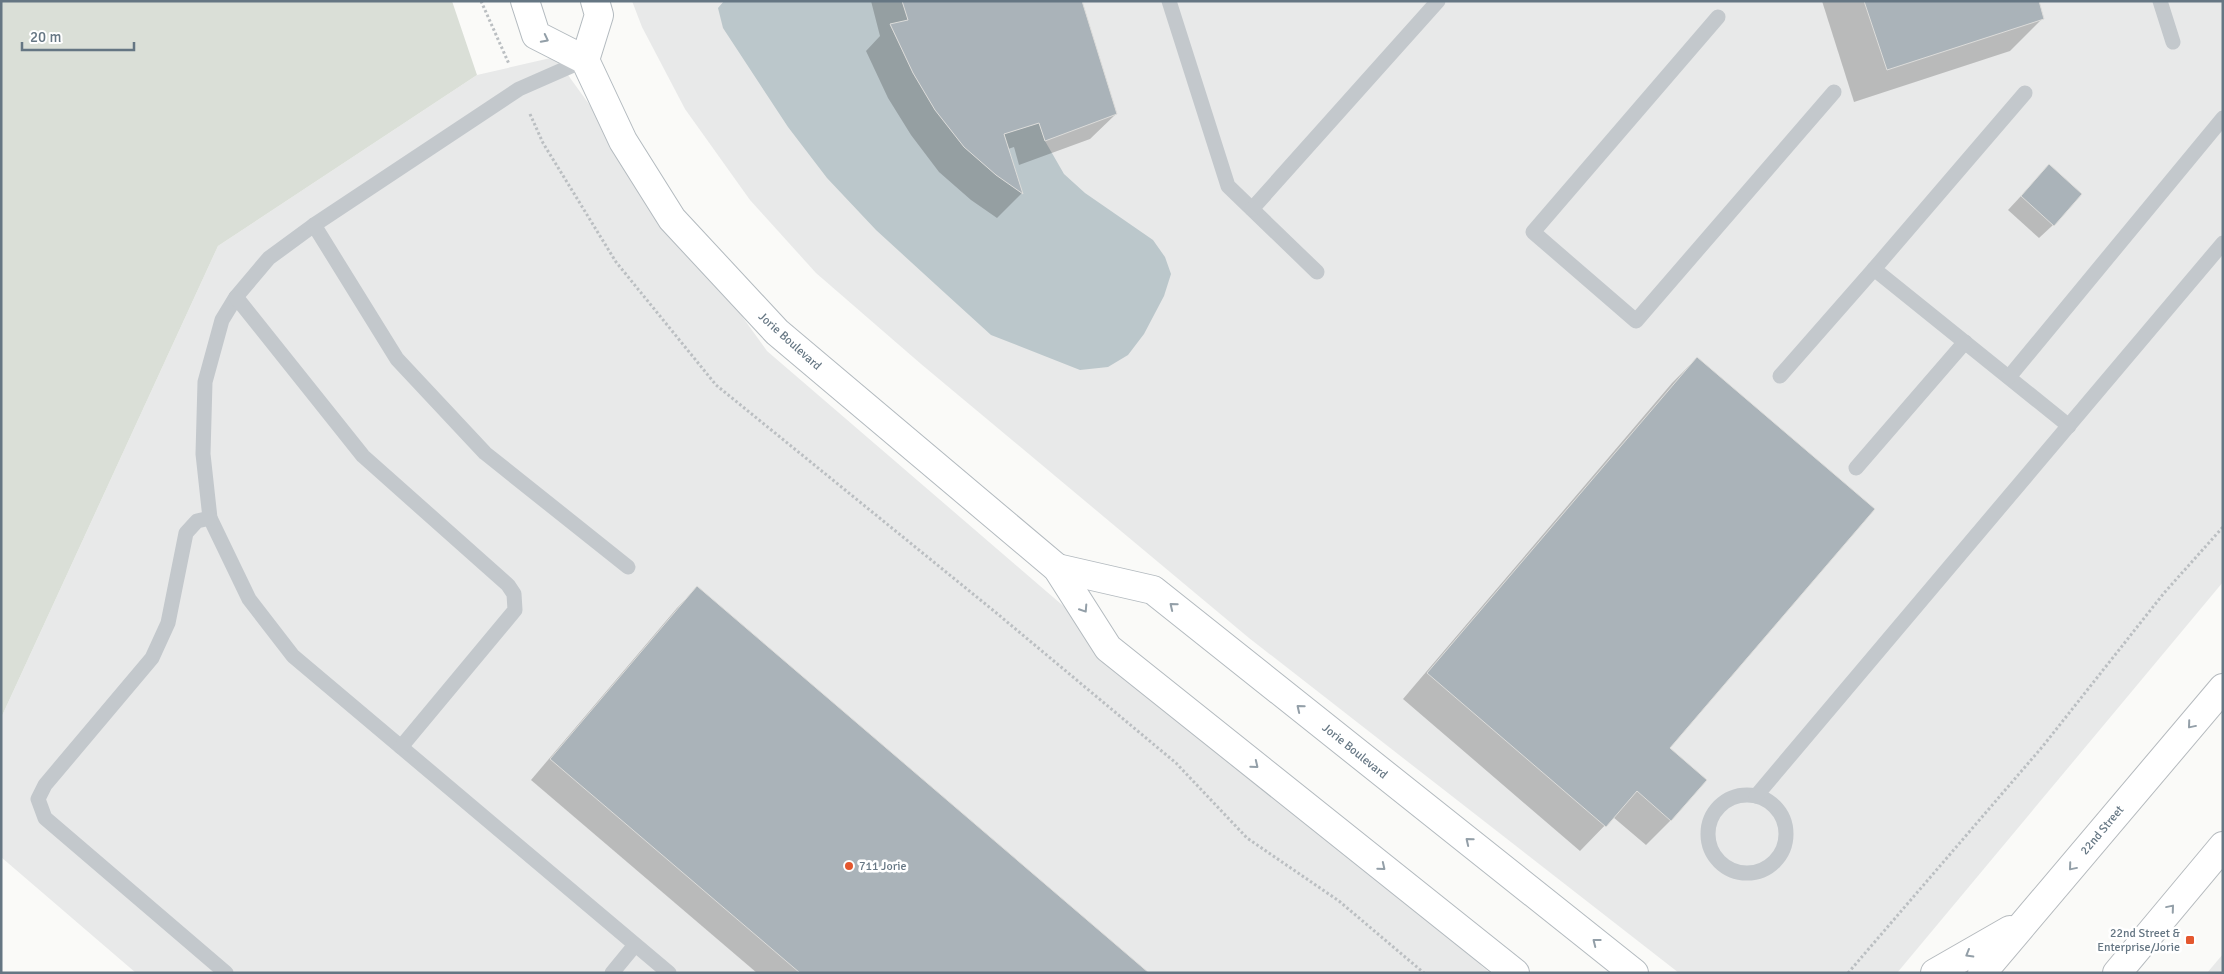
<svg xmlns="http://www.w3.org/2000/svg" width="2224" height="974" font-family="Signika,sans-serif">
  <style>
    .built { fill: #e8e9e9 }
    .green { fill: #dadfd7 }
    .water { fill: #bbc7cb }
    .shadow { fill: #0003 }
    .building { fill: #aab3b9; stroke: #dcdcda }
    .lines { fill: none; stroke-linecap: round; stroke-linejoin: round }
    .secondary-casing { stroke: #b3babf; stroke-width: 30 }
    .primary-casing { stroke: #b5babe; stroke-width: 30 }
    .path { stroke: #bbbfc2; stroke-width: 3; stroke-dasharray: 2.5 2.5; stroke-linecap: butt }
    .service { stroke: #c3c8cc; stroke-width: 15 }
    .secondary { stroke: #fff; stroke-width: 28 }
    .primary { stroke: #fff; stroke-width: 28 }
    .oneway { stroke: #939fa8 }
    .poi-dot { fill: #e4572e; stroke: #fff; stroke-width: 2 }
    .labels { text-anchor: middle; stroke-width: 5; stroke-linejoin: round; paint-order: stroke }
    .street-label { font-size: 12px; fill: #657683; stroke: #fff }
    .poi-label { font-size: 12px; fill: #657683; stroke: #fff; text-anchor: start }
  </style>
  <rect width="100%" height="100%" fill="#fafaf8"/>
  <g class="built">
    <polygon points="632,1 2223,1 2223,582 1897,973 1679,973 1249,638 921,364 816,273 750,200 685,109 642,27"/>
    <polygon points="555,57 767,351 1490,973 136,973 1,857 1,718 218,246 477,75"/>
    <polygon points="2223,954 2223,973 2207,973"/>
  </g>
  <polygon class="green" points="1,1 452,1 477,75 218,246 1,718"/>
  <polygon class="water" points="724,1 902,1 908,20 890,25 913,73 935,110 964,147 996,175 1022,193 1004,134 1039,123 1045,141 1064,174 1085,193 1153,240 1165,257 1171,274 1164,296 1144,334 1128,355 1108,367 1080,370 991,335 935,284 876,230 827,178 788,127 723,28 718,8"/>
  <g class="shadow">
    <polygon points="871,1 1081,1 1116,114 1090,139 1019,165 1014,147 1008,149 1022,193 997,218 971,200 939,172 911,135 888,98 866,51 880,36"/>
    <polygon points="1822,1 2037,1 2043,18 2010,51 1854,102"/>
    <polygon points="2049,166 2053,225 2039,238 2008,210"/>
    <polygon points="1697,358 1669,748 1671,820 1646,845 1613,817 1580,851 1403,699 1672,383"/>
    <polygon points="697,588 1147,973 757,973 531,780 677,608"/>
  </g>
  <g class="building">
    <polygon points="902,1 1082,1 1117,114 1045,141 1039,123 1004,134 1023,194 996,175 964,147 935,110 913,73 890,24 908,20"/>
    <polygon points="1864,1 2039,1 2044,19 1887,70"/>
    <polygon points="2049,164 2082,194 2054,226 2021,196"/>
    <polygon points="1697,357 1875,509 1670,748 1707,780 1671,821 1637,791 1606,827 1427,673"/>
    <polygon points="697,586 1149,973 800,973 550,759"/>
  </g>
  <g class="lines">
    <defs>
      <g id="secondary">
        <polyline points="525,1 536,35 585,60 623,141 672,219 777,332 1057,568 1108,648 1515,973"/>
        <polyline points="585,60 599,15 595,1"/>
        <polyline points="1057,568 1153,590 1634,973"/>
      </g>
      <g id="primary">
        <polyline points="1935,973 2010,930"/>
        <polyline points="1982,973 2223,688"/>
        <polyline points="2117,973 2223,846"/>
      </g>
    </defs>
    <use href="#secondary" class="secondary-casing"/>
    <use href="#primary" class="primary-casing"/>
    <g class="path">
      <polyline points="481,1 509,64"/>
      <polyline points="530,114 543,143 616,262 716,385 994,611 1176,763 1247,838 1339,901 1424,973"/>
      <polyline points="1848,973 2043,746 2164,593 2223,527"/>
    </g>
    <g class="service">
      <polyline points="1169,1 1228,186 1317,272"/>
      <polyline points="2160,1 2173,42"/>
      <polyline points="1718,17 1533,232 1636,321 1834,92"/>
      <polyline points="585,60 519,89 314,225 269,258 236,297 222,320 205,382 203,454 210,518 249,599 293,656 669,973"/>
      <polyline points="2025,93 1874,269 2069,426"/>
      <polyline points="1252,209 1438,1"/>
      <polyline points="314,225 397,359 485,453 628,567"/>
      <polyline points="236,297 363,456 508,585 514,594 515,610 401,747"/>
      <polyline points="1780,376 1874,269"/>
      <polyline points="2009,377 2223,118"/>
      <polyline points="1856,468 1965,342"/>
      <polyline points="210,518 197,521 186,533 168,623 152,658 45,785 38,799 45,818 226,973"/>
      <circle cx="1747" cy="834" r="39"/>
      <polyline points="1756,796 2223,243"/>
      <polyline points="612,973 635,945"/>
    </g>
    <use href="#secondary" class="secondary"/>
    <use href="#primary" class="primary"/>
  </g>
  <defs><path id="oneway-chevron" d="M-2-3.5L2.5 0L-2 3.5" fill="none" stroke-width="1.6" stroke-linecap="round" stroke-linejoin="round" transform="scale(1.25)"/></defs>
  <g class="oneway">
    <use href="#oneway-chevron" transform="translate(545 39) rotate(27)"/>
    <use href="#oneway-chevron" transform="translate(1173 606) rotate(-141)"/>
    <use href="#oneway-chevron" transform="translate(1084 609) rotate(57)"/>
    <use href="#oneway-chevron" transform="translate(1300 708) rotate(-141)"/>
    <use href="#oneway-chevron" transform="translate(2191 725) rotate(130)"/>
    <use href="#oneway-chevron" transform="translate(1255 765) rotate(39)"/>
    <use href="#oneway-chevron" transform="translate(1469 841) rotate(-141)"/>
    <use href="#oneway-chevron" transform="translate(1382 867) rotate(39)"/>
    <use href="#oneway-chevron" transform="translate(2072 867) rotate(130)"/>
    <use href="#oneway-chevron" transform="translate(2171 908) rotate(-50)"/>
    <use href="#oneway-chevron" transform="translate(1596 942) rotate(-142)"/>
    <use href="#oneway-chevron" transform="translate(1969 954) rotate(150)"/>
  </g>
  <g class="poi-dot">
    <circle cx="849" cy="866" r="5"/>
    <rect x="2185" y="935" width="10" height="10" rx="2.5"/>
  </g>
  <g class="labels">
    <g class="street-label">
      <text transform="translate(790 341) rotate(42)" y="4">Jorie Boulevard</text>
      <text transform="translate(1355 751) rotate(39)" y="4">Jorie Boulevard</text>
      <text transform="translate(2102 830) rotate(-50)" y="4">22nd Street</text>
    </g>
    <g class="poi-label">
      <text x="859" y="870">711 Jorie</text>
      <text x="2180" y="937" text-anchor="end">22nd Street &amp;<tspan x="2180" dy="14">Enterprise/Jorie</tspan></text>
    </g>
  </g>
  <rect width="2224" height="974" fill="none" stroke="#657683" stroke-width="5"/>
  <path d="M22 42v8h112v-8" fill="none" stroke="#657683" stroke-width="2.5"/>
  <text x="30" y="42" font-size="15" fill="#657683" stroke="#ffffff" stroke-width="4" paint-order="stroke">20 m</text>
</svg>
